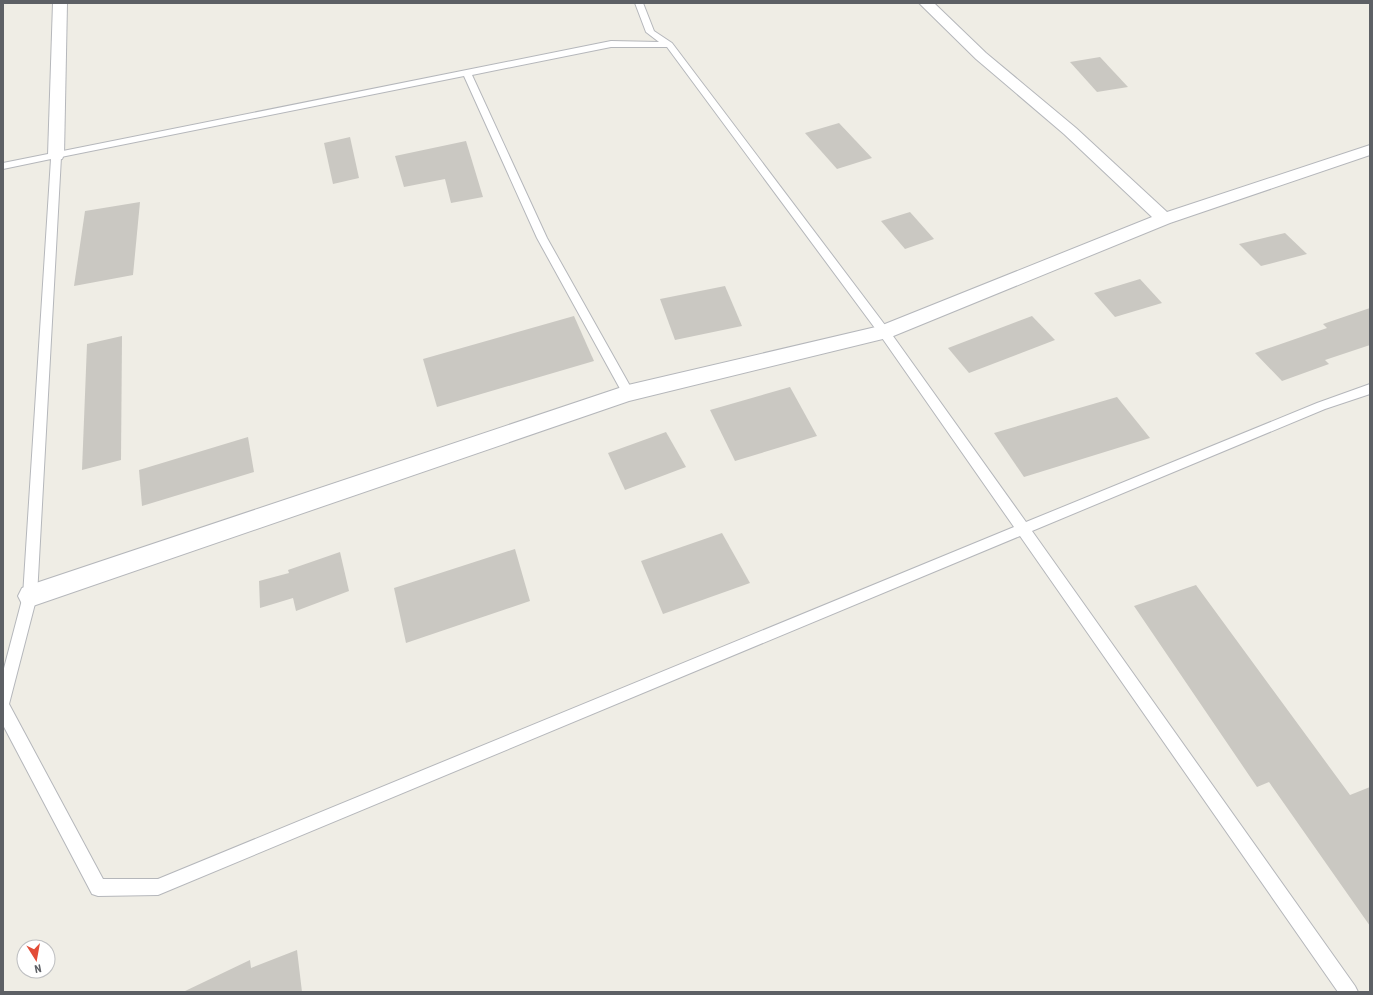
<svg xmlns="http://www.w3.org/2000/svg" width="1373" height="995" font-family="'Roboto Condensed',sans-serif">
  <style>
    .building { fill: #cac8c2 }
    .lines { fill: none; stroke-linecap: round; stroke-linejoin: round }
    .lane-casing { stroke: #b5b7bb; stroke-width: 2 }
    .street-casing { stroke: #b5b7bb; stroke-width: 2 }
    .lane { fill: #fff; fill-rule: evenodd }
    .street { fill: #fff; fill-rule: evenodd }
  </style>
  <rect width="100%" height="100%" fill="#efede5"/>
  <g class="building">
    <polygon points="1100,57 1128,87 1097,92 1070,62"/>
    <polygon points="839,123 872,158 837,169 805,133"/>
    <polygon points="350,137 359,178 333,184 324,143"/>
    <polygon points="466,141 483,197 451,203 445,179 404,187 395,156"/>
    <polygon points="140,202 133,275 74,286 85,211"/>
    <polygon points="910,212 934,239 905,249 881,221"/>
    <polygon points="1285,233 1307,254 1261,266 1239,244"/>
    <polygon points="1140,279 1162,303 1115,317 1094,293"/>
    <polygon points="725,286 742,326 675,340 660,299"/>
    <polygon points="1370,308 1370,345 1325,360 1329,364 1282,381 1255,353 1327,328 1323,324"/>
    <polygon points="574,316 594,361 437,407 423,359"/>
    <polygon points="1032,316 1055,340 969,373 948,348"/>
    <polygon points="122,336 121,460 82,470 87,344"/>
    <polygon points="790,387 817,436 735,461 710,410"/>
    <polygon points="1117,397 1150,438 1024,477 994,433"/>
    <polygon points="666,432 686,467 625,490 608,453"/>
    <polygon points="248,437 254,472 142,506 139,470"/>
    <polygon points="722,533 750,583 663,614 641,561"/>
    <polygon points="515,549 530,601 406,643 394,588"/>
    <polygon points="340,552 349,591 296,611 293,598 260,608 259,581 289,573 288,570"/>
    <polygon points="1196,585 1350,795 1370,787 1370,926 1269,782 1257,787 1134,606"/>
    <polygon points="297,950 302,992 183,992 250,960 251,968"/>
  </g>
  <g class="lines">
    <defs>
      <path id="lane" d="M635 3H643L654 31 672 43 888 329 1026 522 1317 403 1370 384V394L1325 409 1032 531 1355 986 1358 992H1338L1020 536 158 895 98 896 92 894 3 725V672L23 596 51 159 3 169V163L611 41 659 42 646 32ZM611 47H667L880 335 1014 527 158 879H103L9 704 37 596 61 157 464 76 537 238 624 396 628 398 632 396 634 393 547 238 472 75Z"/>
      <g id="street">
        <polygon points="53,3 67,3 64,155 62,159 56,160 50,159 48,155"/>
        <polygon points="919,3 934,3 986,53 1076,128 1167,212 1370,145 1370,155 1170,223 891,337 629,401 30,607 22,604 18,596 22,588 30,585 628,385 880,326 1152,217 1064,134 976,59"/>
      </g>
    </defs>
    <use href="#lane" class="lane-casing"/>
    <use href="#street" class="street-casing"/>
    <use href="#lane" class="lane"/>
    <use href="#street" class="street"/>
  </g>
  <rect width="1373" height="995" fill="none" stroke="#5d6065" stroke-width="8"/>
  <g transform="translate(36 959) rotate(169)"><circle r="19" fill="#ffffff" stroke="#bebfc1"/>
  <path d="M0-3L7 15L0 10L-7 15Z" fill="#e34c37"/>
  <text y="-6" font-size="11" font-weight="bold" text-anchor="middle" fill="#5d6065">N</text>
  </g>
</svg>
